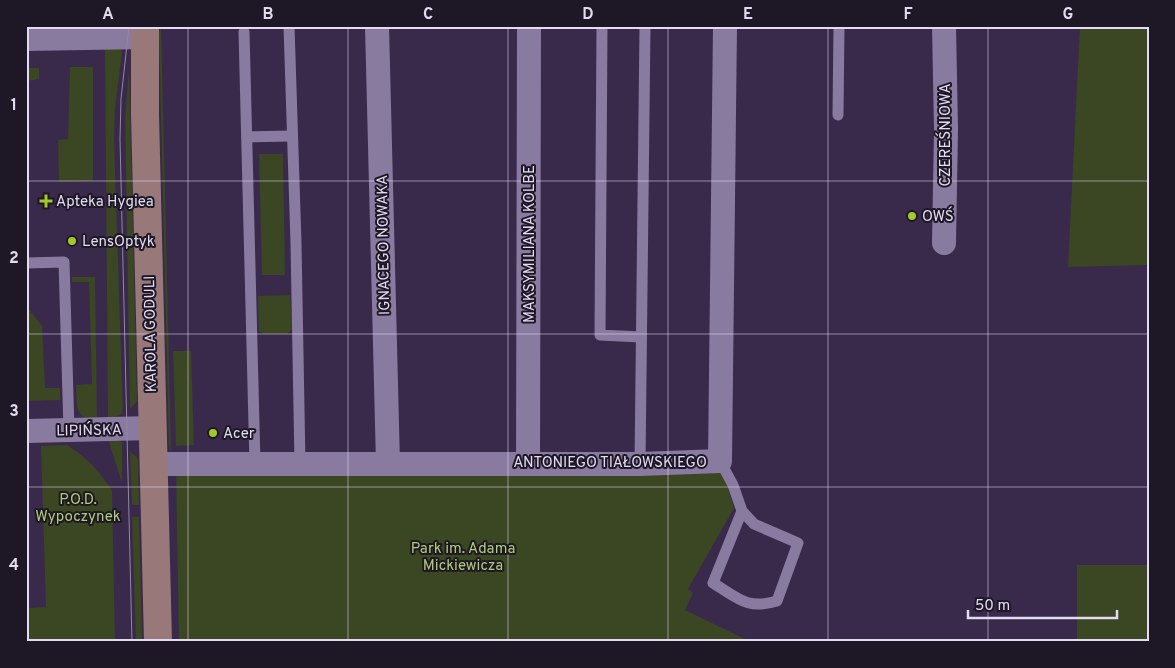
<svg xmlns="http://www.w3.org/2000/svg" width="1175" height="668" font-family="Overpass,sans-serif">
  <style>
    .green { fill: #3b4622 }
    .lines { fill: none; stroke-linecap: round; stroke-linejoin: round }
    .lane { stroke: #897aa0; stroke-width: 11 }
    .street { stroke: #897aa0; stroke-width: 24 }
    .secondary { stroke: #99787a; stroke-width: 28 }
    .tram { stroke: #9387a3; stroke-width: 1 }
    .grid { fill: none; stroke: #e3dbf1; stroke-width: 1; stroke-opacity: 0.55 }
    .poi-dot { fill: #a2c928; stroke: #1d1726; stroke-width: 2 }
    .labels { text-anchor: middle; stroke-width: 4; stroke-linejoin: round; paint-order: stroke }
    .street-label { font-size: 15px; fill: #e3dbf1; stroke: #1d1726 }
    .poi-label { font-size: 15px; fill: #e3dbf1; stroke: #1d1726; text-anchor: start }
    .park-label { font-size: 15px; fill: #b1cd74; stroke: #1d1726 }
    .neatline { fill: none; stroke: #e3dbf1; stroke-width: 2 }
    .grid-label { font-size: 16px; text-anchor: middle; font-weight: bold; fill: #e3dbf1 }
  </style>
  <rect width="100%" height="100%" fill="#392a4b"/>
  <g class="green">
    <polygon points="161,26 171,451 169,446 159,33"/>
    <polygon points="1080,26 1149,26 1149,265 1068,267"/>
    <polygon points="105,47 120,48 122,52 115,108 114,140 123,413 108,420"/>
    <polygon points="70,67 93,67 93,181 59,182 58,140 68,139"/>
    <polygon points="26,68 39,68 39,79 26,81"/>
    <polygon points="129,69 137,401 130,409 125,118"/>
    <polygon points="259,154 283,154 285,275 262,275"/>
    <path d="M72 277H95L97 420C74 421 77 403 76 385L92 384 89 282H72Z"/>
    <polygon points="290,295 292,329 287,334 263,334 259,331 258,296"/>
    <polygon points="26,306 42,326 45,388 60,388 60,400 26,401"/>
    <polygon points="173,351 191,351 194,445 176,446"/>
    <polygon points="108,439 122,442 122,483"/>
    <path d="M67 445C81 454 93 464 103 478 106 483 110 485 112 491L115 642H26V608L46 607 41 446Z"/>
    <polygon points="130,452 137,457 138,461 139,505 132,505"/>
    <polygon points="723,471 734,508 688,589 693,593 685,610 751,642 179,642 176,472"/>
    <polygon points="132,517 139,517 142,642 136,642"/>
    <rect x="1077" y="565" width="72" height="77"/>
  </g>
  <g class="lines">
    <g class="lane">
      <polyline points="289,26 296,243 300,464"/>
      <polyline points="602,26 600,335 641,337"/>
      <polyline points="244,32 255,464"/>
      <polyline points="838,115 839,26"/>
      <polyline points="247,137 292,136"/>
      <polyline points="26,263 64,262 69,430"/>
      <path d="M720 461 733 485 742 511 713 583C738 598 747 610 777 601L798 543 754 524 742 511"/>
      <polyline points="640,464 645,26"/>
    </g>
    <g class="street">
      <polyline points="377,26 388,464"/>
      <polyline points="26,39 145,37"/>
      <polyline points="944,243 946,129 944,26"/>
      <polyline points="26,431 153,428"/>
      <polyline points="528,463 529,26"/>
      <polyline points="154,464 640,464 720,461 725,26"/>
    </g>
    <polyline class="secondary" points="145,26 145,115 158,642"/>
    <polyline class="tram" points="129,26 121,99 120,139 132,642"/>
  </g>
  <path class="grid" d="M188 26V642M348 26V642M508 26V642M668 26V642M828 26V642M988 26V642M26 181H1149M26 334H1149M26 487H1149"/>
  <g class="poi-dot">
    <path d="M43.5 193.5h5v5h5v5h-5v5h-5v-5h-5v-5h5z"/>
    <circle cx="912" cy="216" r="5"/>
    <circle cx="72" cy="241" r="5"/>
    <circle cx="213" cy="433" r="5"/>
  </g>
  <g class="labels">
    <g class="street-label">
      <text transform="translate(945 135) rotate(-90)" y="5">CZEREŚNIOWA</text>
      <text transform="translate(529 244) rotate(-90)" y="5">MAKSYMILIANA KOLBE</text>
      <text transform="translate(383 245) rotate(-91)" y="5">IGNACEGO NOWAKA</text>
      <text transform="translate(150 334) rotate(-91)" y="5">KAROLA GODULI</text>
      <text transform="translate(89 430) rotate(-1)" y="5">LIPIŃSKA</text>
      <text x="610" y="467">ANTONIEGO TIAŁOWSKIEGO</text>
    </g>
    <g class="poi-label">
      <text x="56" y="206">Apteka Hygiea</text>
      <text x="922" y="221">OWŚ</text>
      <text x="82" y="246">LensOptyk</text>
      <text x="223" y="438">Acer</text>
    </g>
    <g class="park-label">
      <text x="78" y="504">P.O.D.<tspan x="78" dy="17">Wypoczynek</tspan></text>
      <text x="463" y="553">Park im. Adama<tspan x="463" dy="17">Mickiewicza</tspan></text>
    </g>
  </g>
  <rect width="1175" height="668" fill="none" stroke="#1d1726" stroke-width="55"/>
  <path d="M968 610v8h149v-8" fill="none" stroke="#e3dbf1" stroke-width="2.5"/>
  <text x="975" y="610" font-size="15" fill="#e3dbf1" stroke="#1d1726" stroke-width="4" paint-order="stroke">50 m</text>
  <rect x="28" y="28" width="1120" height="612" class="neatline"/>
  <g class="grid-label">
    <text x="108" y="19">A</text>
    <text x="268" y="19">B</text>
    <text x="428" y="19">C</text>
    <text x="588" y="19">D</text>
    <text x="748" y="19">E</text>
    <text x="908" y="19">F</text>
    <text x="1068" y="19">G</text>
    <text x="14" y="110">1</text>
    <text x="14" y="263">2</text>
    <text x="14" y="416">3</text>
    <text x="14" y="570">4</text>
  </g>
</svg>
